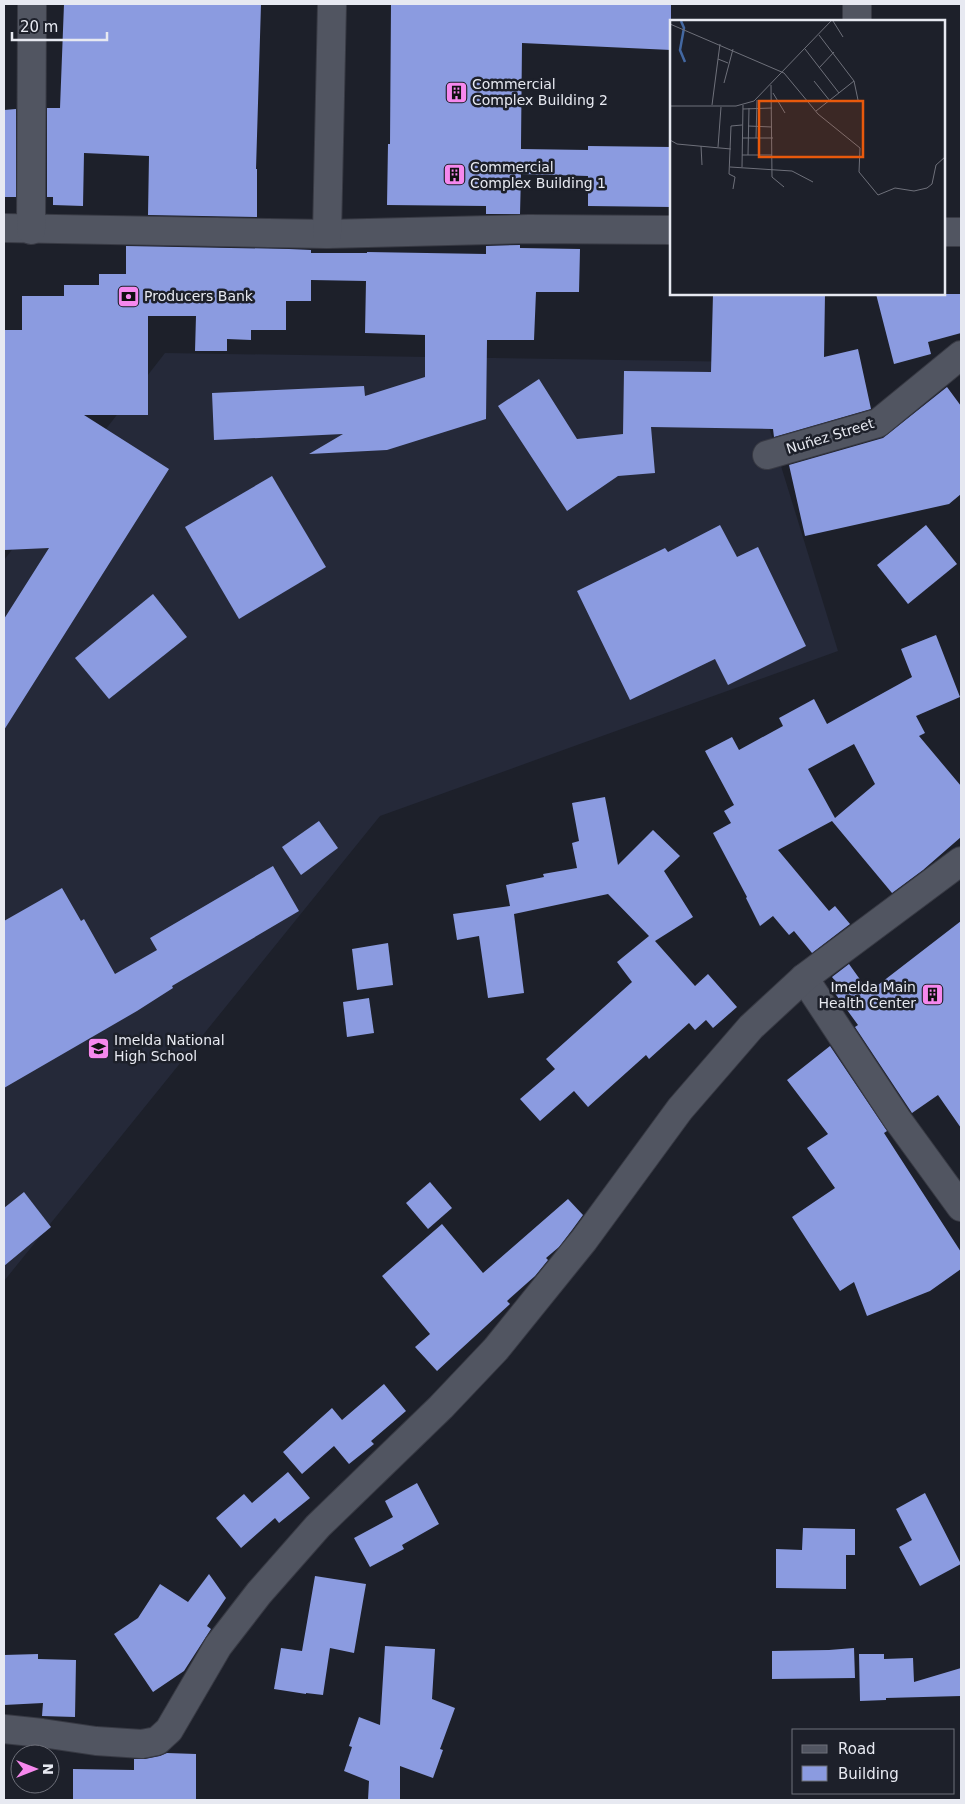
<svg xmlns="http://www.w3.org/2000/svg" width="965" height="1804" font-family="'DejaVu Sans',sans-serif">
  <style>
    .built { fill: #252939 }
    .building { fill: #8b9be0; fill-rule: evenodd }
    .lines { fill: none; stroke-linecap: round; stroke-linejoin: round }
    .street-casing { stroke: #383a44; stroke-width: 30 }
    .street { stroke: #515561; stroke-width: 28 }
    .labels { text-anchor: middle; stroke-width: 5; stroke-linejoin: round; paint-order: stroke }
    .poi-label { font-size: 14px; fill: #e7e9f1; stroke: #1d202a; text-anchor: start }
    .street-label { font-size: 14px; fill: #e7e9f1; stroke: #1d202a }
    .inset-river { fill: none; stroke: #4368a2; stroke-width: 2.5 }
    .inset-road { fill: none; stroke: #6e707a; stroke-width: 1 }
    .view { fill: #e8590c; fill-opacity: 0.15; stroke: #e8590c; stroke-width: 2.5 }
    .inset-edge { fill: none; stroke: #e7e9f1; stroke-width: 2.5 }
  </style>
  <rect width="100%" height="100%" fill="#1d202a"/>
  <polygon class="built" points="165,353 749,362 838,651 380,816 4,1281 4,560"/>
  <g class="building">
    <polygon points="64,4 261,4 256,169 257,169 257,217 148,215 149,156 84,153 83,206 53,205 53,197 47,197 47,108 60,108"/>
    <polygon points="391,4 671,4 671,50 522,43 521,145 521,149 588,150 588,146 671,147 671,207 588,206 588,176 521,174 520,214 486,214 486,206 387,205 388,144 390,144"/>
    <polygon points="16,109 16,197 4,197 4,110"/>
    <polygon points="520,245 520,248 580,249 579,292 536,292 534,340 487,340 486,419 387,450 309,454 343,434 214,440 212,393 364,386 365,396 425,377 425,335 365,333 366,281 311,280 311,301 286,301 286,330 251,330 251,340 227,339 227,351 195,351 196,316 148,316 148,415 84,415 169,469 4,730 4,619 49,548 4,550 4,330 22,330 22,296 64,296 64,285 99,285 99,274 126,274 126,246 289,249 311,250 311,253 367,253 367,252 486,254 486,246"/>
    <polygon points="713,294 825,294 824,357 858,349 871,409 774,437 773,429 651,427 655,473 618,476 567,511 498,406 539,379 577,439 623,434 624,371 711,372"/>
    <polygon points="876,294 961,294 961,333 928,342 931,354 894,364"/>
    <polygon points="947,387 961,406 961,494 949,504 805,536 789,465 883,438"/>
    <polygon points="272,476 326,567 239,619 185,527"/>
    <polygon points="720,525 737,557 758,547 806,646 728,685 715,659 630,700 577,591 665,548 668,552"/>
    <polygon points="926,525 957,564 908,604 877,565"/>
    <polygon points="153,594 187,637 109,699 75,658"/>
    <path d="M936 635 960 697 916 716 925 733 919 736 961 786V837L923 870 892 893 832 821 778 850 829 911 835 906 850 924 812 953 794 931 789 935 773 916 760 926 746 898 747 897 713 833 731 823 724 811 734 805 705 751 732 737 739 750 783 726 779 718 814 699 827 724 912 677 901 649ZM854 744 875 784 835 818 808 769Z"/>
    <polygon points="605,797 618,865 653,830 680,856 664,871 693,917 655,941 695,986 708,974 737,1007 713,1028 706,1020 695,1030 689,1023 649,1059 646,1055 588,1107 574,1091 540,1121 520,1099 555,1069 546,1059 632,982 617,962 649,936 608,894 514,914 524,993 488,998 479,936 457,940 453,914 510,906 506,885 544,877 543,874 577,868 572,843 579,841 572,803"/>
    <polygon points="319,821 338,848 301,875 282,847"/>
    <polygon points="273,866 299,911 172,986 173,988 137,1011 4,1088 4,921 62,888 81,921 84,919 115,974 157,950 150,938"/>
    <polygon points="961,921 961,1128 938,1095 912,1113 855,1027 858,1025 834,992 840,987 832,977 849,964 869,992"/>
    <polygon points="388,943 393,985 357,990 352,949"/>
    <polygon points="369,998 374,1033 347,1037 343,1002"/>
    <polygon points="830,1046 887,1131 884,1133 961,1252 961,1269 930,1291 867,1316 854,1282 840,1291 792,1217 835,1188 807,1148 828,1134 787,1080"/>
    <polygon points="430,1182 452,1208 428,1229 406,1203"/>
    <polygon points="24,1192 51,1227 4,1266 4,1208"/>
    <polygon points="568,1199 583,1215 572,1230 559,1247 546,1258 548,1260 535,1276 507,1301 510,1304 437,1371 415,1347 430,1334 382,1276 442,1224 483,1273"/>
    <polygon points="384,1384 406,1411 371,1441 374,1444 349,1464 334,1446 302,1474 283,1452 332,1408 342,1420"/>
    <polygon points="288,1472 310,1498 279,1523 275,1518 241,1548 216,1518 244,1494 252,1503"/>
    <polygon points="417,1483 439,1524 402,1545 404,1549 370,1567 354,1538 393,1517 385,1501"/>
    <polygon points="925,1493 961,1564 920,1586 899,1547 912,1540 896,1509"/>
    <polygon points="803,1528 855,1529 855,1555 846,1555 846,1589 776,1588 776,1549 802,1550"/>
    <polygon points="209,1574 226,1598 207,1626 211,1629 184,1671 153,1692 114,1634 138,1618 160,1584 188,1602"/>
    <polygon points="315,1576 366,1584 354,1653 330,1648 323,1695 306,1693 306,1694 274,1689 281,1648 302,1651"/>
    <polygon points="385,1646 435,1649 432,1699 455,1708 440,1749 443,1750 433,1778 400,1766 400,1800 368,1800 369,1781 344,1771 352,1747 349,1746 359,1717 380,1725"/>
    <polygon points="854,1648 855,1678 772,1679 772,1651 829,1650"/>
    <polygon points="38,1654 38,1659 76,1660 75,1717 42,1716 43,1703 4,1705 4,1655"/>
    <polygon points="859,1654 884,1654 884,1659 913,1658 914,1682 961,1668 961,1696 886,1698 886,1700 860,1701"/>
    <polygon points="167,1753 196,1754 196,1800 73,1800 73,1769 134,1770 134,1759 145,1759 160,1756"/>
  </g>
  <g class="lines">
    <defs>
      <g id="street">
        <polyline points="857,21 857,4"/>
        <polyline points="4,228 327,234 529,229 671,230"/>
        <polyline points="31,230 32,4"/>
        <polyline points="944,232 961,232"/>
        <polyline points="327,234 332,4"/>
        <polyline points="767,455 878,423 961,355"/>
        <polyline points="804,978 897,1119 961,1207"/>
        <polyline points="4,1729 42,1733 96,1741 142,1744 157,1741 169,1730 218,1646 259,1593 318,1526 441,1407 496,1349 584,1240 680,1109 751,1027 804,978 961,861"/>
      </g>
    </defs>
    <use href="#street" class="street-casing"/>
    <use href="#street" class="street"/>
  </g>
  <defs>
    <symbol id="building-square" viewBox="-11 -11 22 22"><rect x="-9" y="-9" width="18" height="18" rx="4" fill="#f688ed" stroke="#1d202a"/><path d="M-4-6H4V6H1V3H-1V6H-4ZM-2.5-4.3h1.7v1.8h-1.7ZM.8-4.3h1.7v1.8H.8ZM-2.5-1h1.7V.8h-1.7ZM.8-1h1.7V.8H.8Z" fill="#111"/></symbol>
    <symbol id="bank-square" viewBox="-11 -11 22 22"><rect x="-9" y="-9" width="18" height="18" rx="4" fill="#f688ed" stroke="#1d202a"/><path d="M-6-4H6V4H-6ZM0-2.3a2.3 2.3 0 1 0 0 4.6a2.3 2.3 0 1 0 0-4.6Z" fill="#111"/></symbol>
    <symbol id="school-square" viewBox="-11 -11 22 22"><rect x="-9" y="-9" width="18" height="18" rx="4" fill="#f688ed" stroke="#1d202a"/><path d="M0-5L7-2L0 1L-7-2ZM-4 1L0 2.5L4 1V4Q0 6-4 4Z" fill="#111"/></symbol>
  </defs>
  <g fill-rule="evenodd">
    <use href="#building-square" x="444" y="80" width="25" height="25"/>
    <use href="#building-square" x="442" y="162" width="25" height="25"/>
    <use href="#bank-square" x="116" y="284" width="25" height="25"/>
    <use href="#building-square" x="920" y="982" width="25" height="25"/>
    <use href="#school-square" x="86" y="1036" width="25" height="25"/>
  </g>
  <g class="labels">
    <g class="poi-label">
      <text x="472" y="89">Commercial<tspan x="472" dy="16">Complex Building 2</tspan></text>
      <text x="470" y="172">Commercial<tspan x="470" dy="16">Complex Building 1</tspan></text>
      <text x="144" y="301">Producers Bank</text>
      <text x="916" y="992" text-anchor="end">Imelda Main<tspan x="916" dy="16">Health Center</tspan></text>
      <text x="114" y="1045">Imelda National<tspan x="114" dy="16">High School</tspan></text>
    </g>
    <g class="street-label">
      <text transform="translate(830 436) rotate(-17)" y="5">Nuñez Street</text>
    </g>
  </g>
  <g transform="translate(670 20)">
    <rect width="275" height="275" fill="#1d202a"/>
    <path class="inset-river" d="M11 1 14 8 10 30 15 42"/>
    <path class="inset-road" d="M163 1 173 17M0 4 114 53 148 94 190 128 189 152 208 175 225 168 244 171 257 168 262 164 266 145 275 137M149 15 184 61 188 80M135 29 169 73M48 39 50 24M149 48 164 32M144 61 160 81M54 63 63 29M101 65 102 157 114 167M103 73 115 93M42 85 48 39 58 43M0 86H66L84 81 161 1M73 89 102 88M146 91 184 61M78 106 102 107M72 118H103M86 118 87 80M0 120 7 124 61 129M31 126 32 145M48 127 51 87M72 135H102M78 135 79 88M60 147 122 151 143 162M72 147 73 85M63 169 65 157 59 154 61 106 72 105"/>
    <path class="view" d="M89 81H193V137H89Z"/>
    <rect width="275" height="275" class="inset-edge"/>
  </g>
  <rect width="965" height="1804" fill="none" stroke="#e7e9f1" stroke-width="10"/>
  <rect x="792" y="1729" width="162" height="65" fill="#1d202a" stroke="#6e707a"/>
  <rect x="802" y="1745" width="25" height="8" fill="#515561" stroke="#6e707a"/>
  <text x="838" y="1754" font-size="15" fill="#e7e9f1">Road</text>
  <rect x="802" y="1766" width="25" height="15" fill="#8b9be0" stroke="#6e707a"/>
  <text x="838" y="1779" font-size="15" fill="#e7e9f1">Building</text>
  <g transform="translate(35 1769) rotate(90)"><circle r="24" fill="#1d202a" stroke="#6e707a"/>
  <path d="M0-4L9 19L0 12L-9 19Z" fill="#f688ed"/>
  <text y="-8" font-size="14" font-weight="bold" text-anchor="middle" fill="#e7e9f1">N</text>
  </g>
  <path d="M12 32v8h95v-8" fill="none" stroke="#e7e9f1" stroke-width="2.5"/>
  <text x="20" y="32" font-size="15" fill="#e7e9f1" stroke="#1d202a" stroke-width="4" paint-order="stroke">20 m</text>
</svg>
